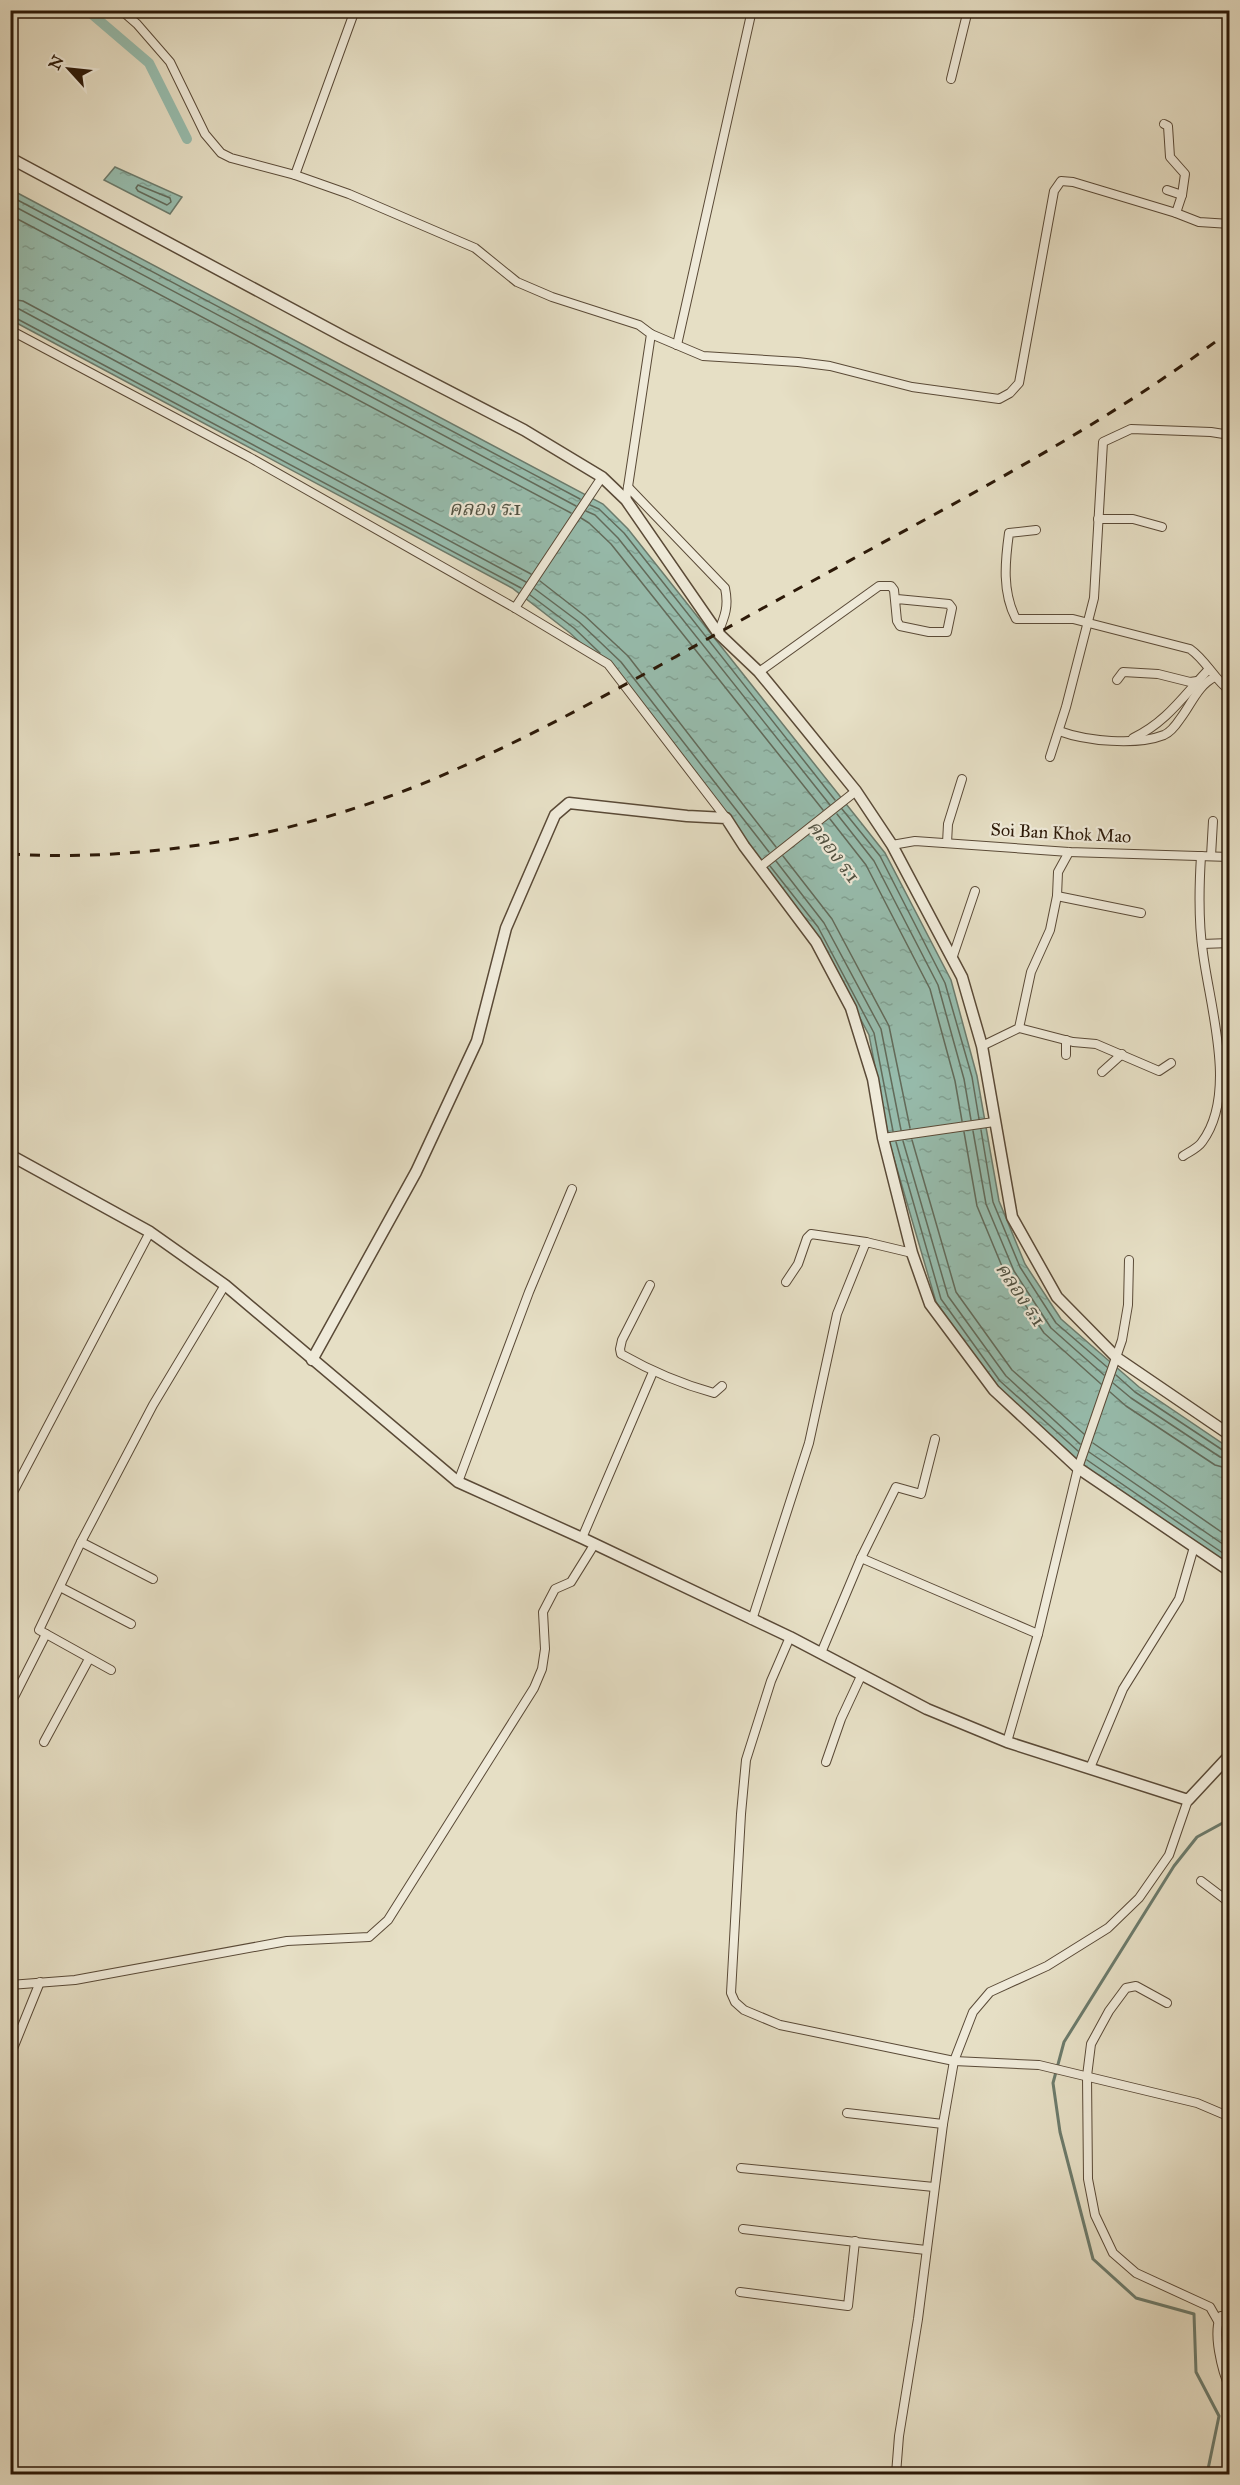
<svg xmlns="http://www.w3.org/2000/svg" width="1240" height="2485" font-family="'IM FELL Great Primer','Noto Serif Thai',serif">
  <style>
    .water { fill: url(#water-ripples); stroke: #6c7b6c; stroke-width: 1.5 }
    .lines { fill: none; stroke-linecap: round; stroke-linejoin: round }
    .shore { stroke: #626b5b; stroke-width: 1.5 }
    .stream { stroke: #6c7b6c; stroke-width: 3 }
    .canal { stroke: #97bdae; stroke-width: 10 }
    .minor-casing { stroke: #5a4a37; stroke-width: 10 }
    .tertiary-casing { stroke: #5a4a37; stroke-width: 13 }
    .minor { stroke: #efead9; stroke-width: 8 }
    .tertiary { stroke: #efead9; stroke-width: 10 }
    .rail { stroke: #2c1908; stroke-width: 3; stroke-dasharray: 10 10; stroke-linecap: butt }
    .labels { text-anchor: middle; stroke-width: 4.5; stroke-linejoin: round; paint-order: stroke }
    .street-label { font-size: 18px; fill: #2c1908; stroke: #efead9 }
    .water-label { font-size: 20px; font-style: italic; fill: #515242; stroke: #efead9 }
  </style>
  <defs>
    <pattern id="water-ripples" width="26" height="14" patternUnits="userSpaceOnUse" patternTransform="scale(1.5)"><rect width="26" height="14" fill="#97bdae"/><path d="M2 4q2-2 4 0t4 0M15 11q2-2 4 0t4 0" fill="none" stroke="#82a294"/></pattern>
  </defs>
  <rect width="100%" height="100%" fill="#e6dfc5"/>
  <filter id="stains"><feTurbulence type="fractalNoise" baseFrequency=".00333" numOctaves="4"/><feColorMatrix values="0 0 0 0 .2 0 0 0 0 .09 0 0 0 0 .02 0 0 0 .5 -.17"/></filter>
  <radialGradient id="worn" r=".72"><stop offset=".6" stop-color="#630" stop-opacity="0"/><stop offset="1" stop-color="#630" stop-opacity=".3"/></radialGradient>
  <g class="water">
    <polygon points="115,167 182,197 170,214 104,180"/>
    <polygon points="10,189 603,504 628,529 885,853 951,980 977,1076 999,1201 1025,1264 1061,1319 1139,1387 1229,1448 1229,1566 1087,1468 995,1385 936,1302 890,1145 869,1035 813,930 610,671 570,633 512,588 11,320"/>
  </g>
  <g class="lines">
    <g class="shore">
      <polygon points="138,185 170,198 171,202 167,205 138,191 136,188"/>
      <polyline points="10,196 580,499"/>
      <polyline points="10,204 576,506"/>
      <polyline points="10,215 571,513"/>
      <polyline points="10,299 23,301 531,574"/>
      <polyline points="10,308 19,309 526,582"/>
      <polyline points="10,315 521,588"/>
      <polyline points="590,505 599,509 624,533 835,800"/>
      <polyline points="586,511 595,515 618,538 830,805"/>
      <polyline points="581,518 589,523 611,544 823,810"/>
      <polyline points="540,581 585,616 628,656 776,847"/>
      <polyline points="535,589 579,622 621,662 769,852"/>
      <polyline points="530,595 574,628 600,653"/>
      <polyline points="842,809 880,856 945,983 972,1077 979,1119"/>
      <polyline points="837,814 874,861 938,985 964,1079 971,1120"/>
      <polyline points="830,819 866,865 930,989 955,1081 962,1121"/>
      <polyline points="783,856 832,919 889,1026 910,1128"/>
      <polyline points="776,861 824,923 881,1029 901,1130"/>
      <polyline points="770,866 818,927 874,1033 893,1131"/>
      <polyline points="981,1130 993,1202 1020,1267 1056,1323 1107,1367"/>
      <polyline points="973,1131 986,1204 1014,1271 1051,1328 1104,1375"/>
      <polyline points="964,1132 977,1206 1006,1276 1044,1333 1101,1384"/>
      <polyline points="912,1140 956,1292 1012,1370 1084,1434"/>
      <polyline points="903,1141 948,1296 1006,1376 1080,1444"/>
      <polyline points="896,1142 941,1299 1000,1381 1078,1451"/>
      <polyline points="1116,1375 1135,1392 1224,1451 1230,1452"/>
      <polyline points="1113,1383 1131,1398 1220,1457 1230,1460"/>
      <polyline points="1110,1392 1126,1406 1215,1465 1230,1469"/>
      <polyline points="1093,1443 1230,1538"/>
      <polyline points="1089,1452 1230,1549"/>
      <polyline points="1087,1460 1230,1558"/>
    </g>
    <polyline class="stream" points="1207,2474 1219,2416 1196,2372 1194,2314 1136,2298 1093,2259 1060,2132 1053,2083 1064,2042 1174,1866 1197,1837 1230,1819"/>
    <polyline class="canal" points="87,10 149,63 187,139"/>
    <defs>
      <g id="minor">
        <polyline points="121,10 137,24 170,62 205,134 221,153 231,158 295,175 349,194 475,248 517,282 552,297 639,325 651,334 626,500"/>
        <polyline points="951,79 968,10"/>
        <polyline points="1164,124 1168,126 1170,157 1185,174 1182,195"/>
        <polyline points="295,175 355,10"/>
        <polyline points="1167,190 1182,195 1176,213"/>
        <polyline points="10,330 249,457 515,608 608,664 726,818"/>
        <polyline points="651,334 703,356 798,362 830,366 912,387 999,399 1010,393 1019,383 1054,191 1061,181 1073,182 1176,213 1199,222 1230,224"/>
        <polyline points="677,345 752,10"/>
        <path d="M628 487 725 588C729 606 725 616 718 633"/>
        <polyline points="1098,519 1133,519 1162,527"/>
        <path d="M1036 530 1009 533C1005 562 1002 592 1016 619H1073L1190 649C1206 660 1214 679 1230 691"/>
        <polyline points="515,608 602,477"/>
        <polyline points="759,672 879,586 891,586 894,590 897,621 900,626 929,632 947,632 952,608 949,604 897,599"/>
        <polyline points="1117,680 1123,672 1158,674 1190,682 1197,681"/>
        <path d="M1059 731C1086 741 1136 746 1164 735 1171 732 1176 725 1180 719 1191 705 1198 685 1215 677"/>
        <path d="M1133 738C1167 722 1184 695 1209 669"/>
        <polyline points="1050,757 1066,707 1094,598 1103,442 1131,429 1211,432 1230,435"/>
        <polyline points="947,843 948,824 962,779"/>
        <polyline points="892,845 915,841 1069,852 1230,857"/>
        <polyline points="1211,856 1213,821"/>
        <polyline points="760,867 856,791"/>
        <polyline points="1057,896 1141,913"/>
        <polyline points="1202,944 1230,943"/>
        <polyline points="952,959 975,891"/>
        <polyline points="1019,1028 1073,1042 1096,1044 1159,1071 1171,1063"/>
        <polyline points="982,1046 1019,1028 1031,972 1050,930 1057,896 1058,872 1069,852"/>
        <polyline points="1066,1055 1066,1040"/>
        <polyline points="1102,1072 1122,1054"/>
        <polyline points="883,1138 994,1122"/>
        <path d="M1183 1156C1189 1152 1198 1148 1202 1142 1238 1094 1210 1008 1203 953 1198 920 1199 888 1201 856"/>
        <polyline points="786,1282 798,1264 807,1238 811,1234 866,1242"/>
        <path d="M650 1285 622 1340 620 1349 621 1354C651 1371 681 1384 714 1393L722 1386"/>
        <polyline points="458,1482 529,1292 572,1189"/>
        <polyline points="10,1498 150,1232"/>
        <polyline points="582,1538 653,1372"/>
        <polyline points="81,1542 153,1579"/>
        <polyline points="861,1558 1038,1634"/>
        <polyline points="60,1587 131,1624"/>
        <polyline points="752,1620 809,1443 837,1314 866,1242 912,1253"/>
        <polyline points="790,1637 771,1681 746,1760 741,1814 731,1993 735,2002 744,2010 780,2025 954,2061 1039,2065 1197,2103 1230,2117"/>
        <polyline points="821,1653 861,1558 896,1487 921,1494 935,1439"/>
        <polyline points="111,1670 39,1630 81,1542 153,1405 225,1285"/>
        <polyline points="10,1705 46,1634"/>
        <polyline points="44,1742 89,1659"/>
        <polyline points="1007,1742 1038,1634 1078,1468 1122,1340 1128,1305 1129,1260"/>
        <polyline points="826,1762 841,1719 861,1676"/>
        <polyline points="1090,1768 1123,1689 1179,1599 1194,1547"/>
        <polyline points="1201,1881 1230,1903"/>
        <polyline points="10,1985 75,1980 287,1941 369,1937 388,1920 534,1688 542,1669 545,1649 543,1612 555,1589 571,1582 594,1545"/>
        <polyline points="1167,2003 1136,1986 1126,1988 1109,2011 1091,2044 1087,2076 1088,2179 1095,2215 1113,2253 1136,2273 1210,2307 1218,2321"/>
        <polyline points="10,2056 40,1982"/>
        <polyline points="847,2113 943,2124"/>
        <polyline points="741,2168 934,2187"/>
        <polyline points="743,2229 926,2250"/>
        <polyline points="740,2292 848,2306 855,2241"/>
        <path d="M1230 2318 1221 2316C1212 2331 1222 2372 1230 2388"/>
        <polyline points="896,2474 899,2436 918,2319 943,2124 954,2061 973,2012 990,1992 1047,1966 1108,1928 1139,1898 1169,1855 1188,1800"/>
      </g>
      <g id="tertiary">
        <polyline points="10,158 346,338 524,430 602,477 626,500 718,633 759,672 787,706 856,791 892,845 962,977 982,1046 1012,1217 1057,1297 1117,1358 1230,1435"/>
        <polyline points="10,1155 150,1232 225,1285 458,1482 582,1538 790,1637 927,1709 1007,1742 1188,1800 1230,1755"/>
        <polyline points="312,1360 416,1172 477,1041 506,928 555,815 569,803 687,816 726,818 744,846 816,942 851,1008 873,1079 883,1138 912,1253 930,1304 994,1390 1078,1468 1230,1571"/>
      </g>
    </defs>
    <use href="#minor" class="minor-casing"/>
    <use href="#tertiary" class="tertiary-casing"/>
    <use href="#minor" class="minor"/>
    <use href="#tertiary" class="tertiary"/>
    <path class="rail" d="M10 854C162 863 320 831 459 768 582 713 699 642 818 578 958 501 1101 428 1230 331"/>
  </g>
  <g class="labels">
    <g class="street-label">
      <text transform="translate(1061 833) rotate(3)" y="6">Soi Ban Khok Mao</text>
    </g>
    <g class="water-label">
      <text x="485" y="515">คลอง ร.1</text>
      <text transform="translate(834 851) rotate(53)" y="7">คลอง ร.1</text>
      <text transform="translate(1021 1294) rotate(56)" y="7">คลอง ร.1</text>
    </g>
  </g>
  <rect width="1240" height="2485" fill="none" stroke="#e6dfc5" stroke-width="36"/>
  <rect x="12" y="12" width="1216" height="2461" fill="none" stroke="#2c1908" stroke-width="3"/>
  <rect x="18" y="18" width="1204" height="2449" fill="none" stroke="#2c1908" stroke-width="1.5"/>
  <g transform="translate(69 69) rotate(297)" stroke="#efead9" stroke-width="4.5" paint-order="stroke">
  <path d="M0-4.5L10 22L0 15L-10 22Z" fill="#2c1908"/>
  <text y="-9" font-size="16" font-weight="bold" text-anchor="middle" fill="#2c1908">N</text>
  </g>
  <rect width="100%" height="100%" filter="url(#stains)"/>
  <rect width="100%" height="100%" fill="url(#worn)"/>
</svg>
